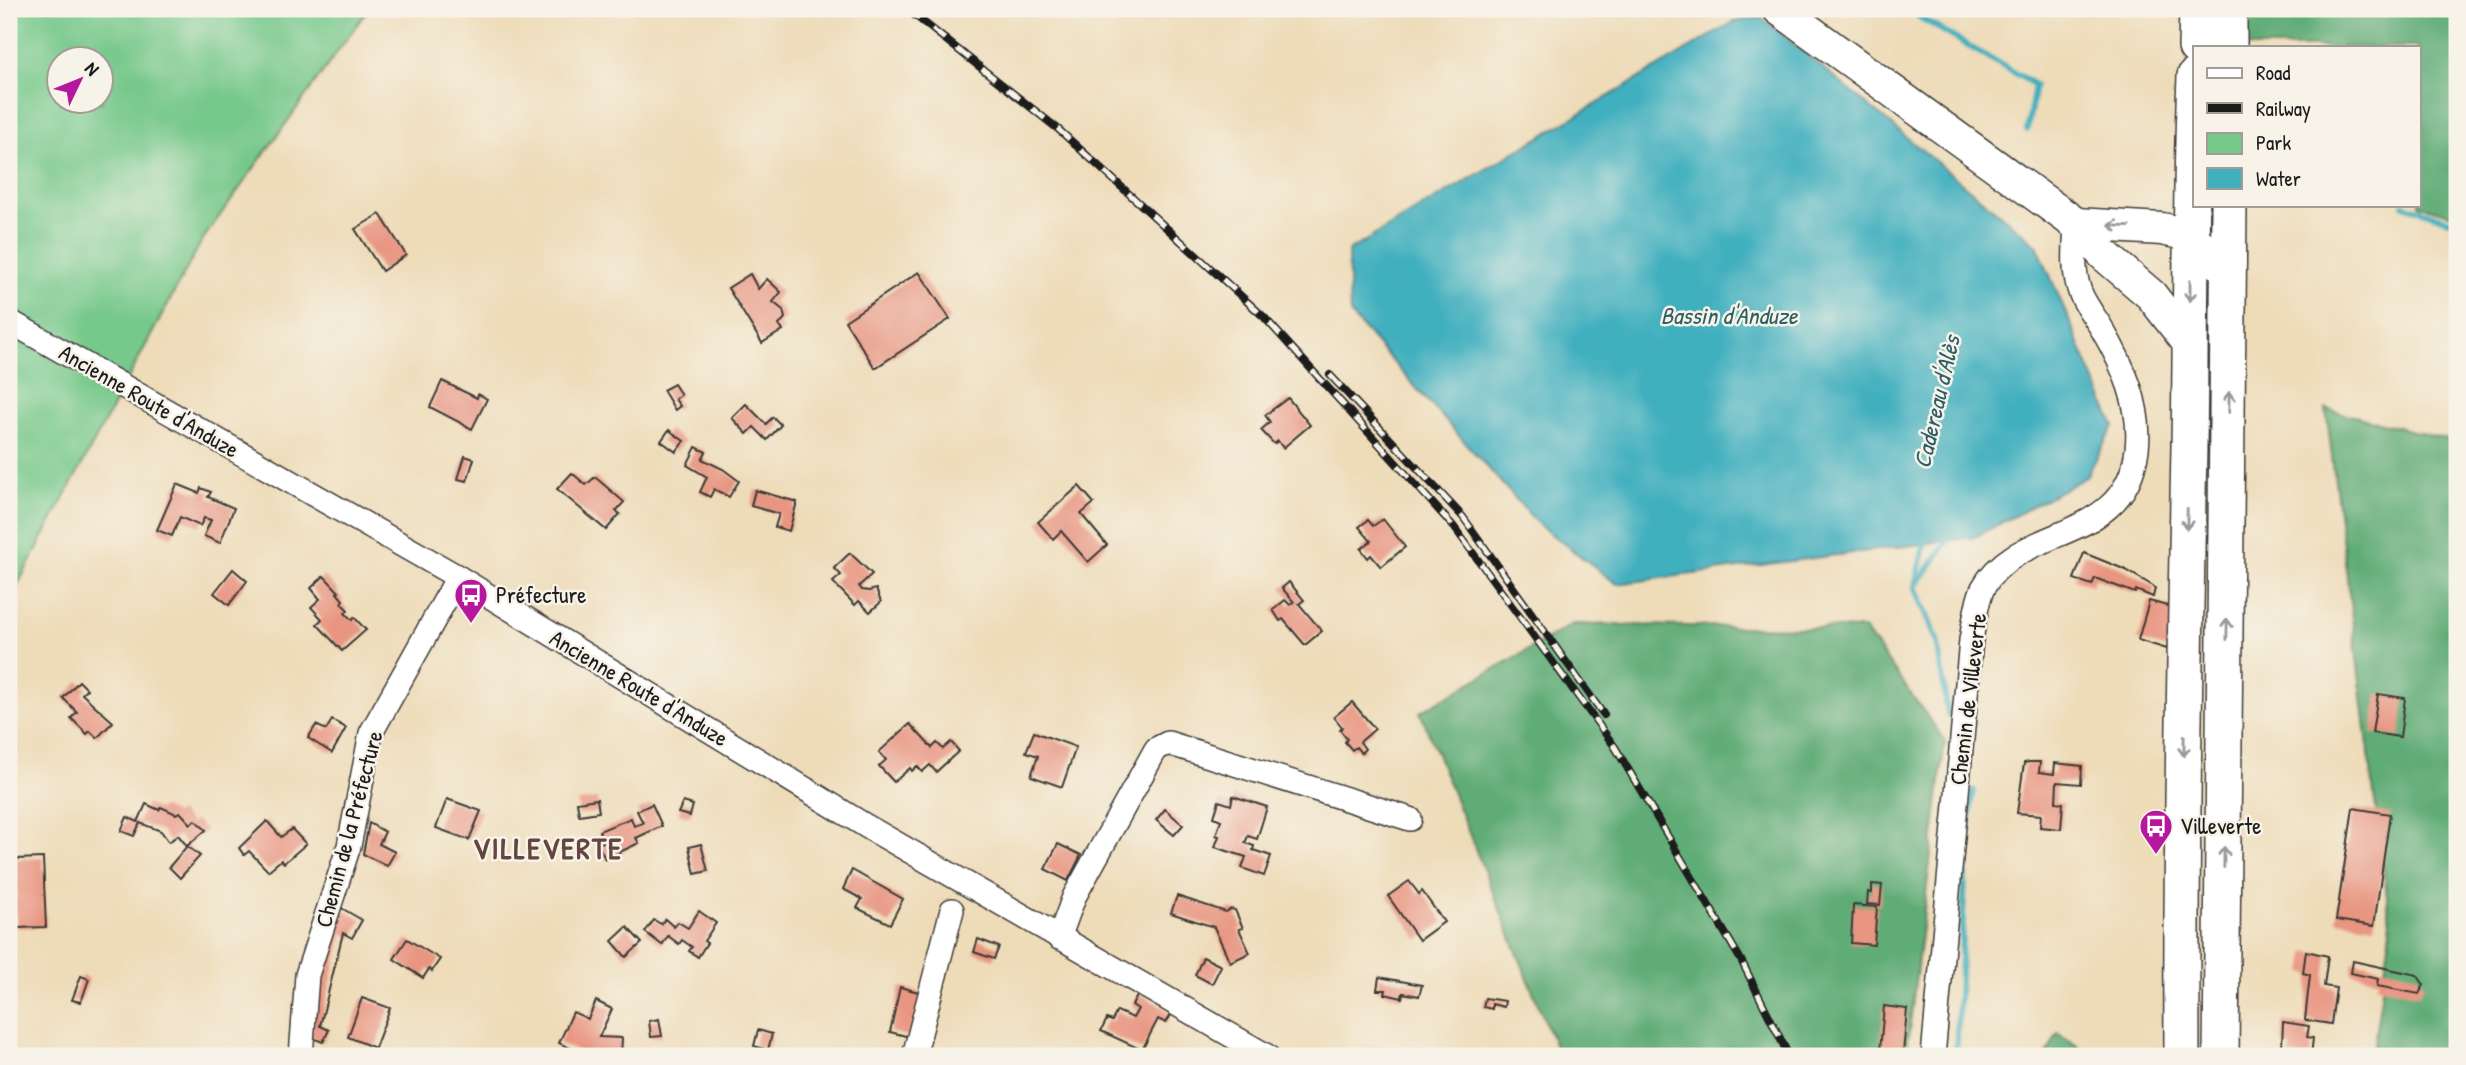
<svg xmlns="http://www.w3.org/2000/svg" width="2466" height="1065" font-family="'Patrick Hand',sans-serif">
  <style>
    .green { fill: #76c88b; stroke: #497254; stroke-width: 2; fill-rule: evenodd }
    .forest { fill: #60ac77; stroke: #3e644a; stroke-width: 2 }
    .water { fill: #41afbe; stroke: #2e666d; stroke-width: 2 }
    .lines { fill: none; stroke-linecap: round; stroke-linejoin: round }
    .stream { stroke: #41afbe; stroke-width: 6 }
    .building { fill: #e89581 }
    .street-casing { stroke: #3c3934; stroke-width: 26 }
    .secondary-casing { stroke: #3c3934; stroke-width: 35 }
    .primary-casing { stroke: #3c3934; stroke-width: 38 }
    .street { stroke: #fff; stroke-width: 23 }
    .secondary { stroke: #fff; stroke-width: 32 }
    .primary { stroke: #fff; stroke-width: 35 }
    .rail-casing { stroke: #1c1c1c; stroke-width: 8 }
    .rail { stroke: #f7f3e8; stroke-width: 5; stroke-dasharray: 16; stroke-linecap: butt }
    .oneway { stroke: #999 }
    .labels { text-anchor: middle; stroke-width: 5; stroke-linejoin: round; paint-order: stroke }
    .street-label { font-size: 23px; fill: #1c1c1c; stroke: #f7f3e8 }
    .poi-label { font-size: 23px; fill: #1c1c1c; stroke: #f7f3e8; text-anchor: start }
    .water-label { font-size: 24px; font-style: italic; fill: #2d5e65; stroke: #f7f3e8 }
    .district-label { font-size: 30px; font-weight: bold; letter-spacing: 2px; fill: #63463f; stroke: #f7f3e8 }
  </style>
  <rect width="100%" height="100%" fill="#f7f3e8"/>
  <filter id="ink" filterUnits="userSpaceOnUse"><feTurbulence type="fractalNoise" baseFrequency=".0143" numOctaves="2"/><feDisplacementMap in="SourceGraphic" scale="14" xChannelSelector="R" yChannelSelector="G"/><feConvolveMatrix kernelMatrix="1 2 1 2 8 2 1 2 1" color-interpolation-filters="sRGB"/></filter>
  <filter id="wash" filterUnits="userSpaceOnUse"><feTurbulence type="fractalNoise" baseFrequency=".00686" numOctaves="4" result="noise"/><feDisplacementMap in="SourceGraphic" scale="28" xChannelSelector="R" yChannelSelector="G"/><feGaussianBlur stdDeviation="1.57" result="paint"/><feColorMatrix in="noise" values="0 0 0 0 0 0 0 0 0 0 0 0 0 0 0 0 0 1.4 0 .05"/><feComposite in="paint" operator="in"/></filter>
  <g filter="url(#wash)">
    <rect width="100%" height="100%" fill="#eedcb9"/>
    <path class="green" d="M9 9H368L201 242 9 601ZM60 60H102V102H60Z"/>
    <g class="forest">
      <polygon points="2218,9 2457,9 2457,216 2419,205 2419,47 2221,47"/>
      <polygon points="2326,409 2457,442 2457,1056 2372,1056 2391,930"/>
      <polygon points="1573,624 1864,629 1945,741 1906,1056 1559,1056 1420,712"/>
      <polygon points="2058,1033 2092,1056 2046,1056"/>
    </g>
    <polygon class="water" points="1761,17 2037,245 2114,426 2086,477 1975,537 1617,584 1539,525 1350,314 1348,251 1734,22"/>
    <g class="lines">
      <g class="stream">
        <polyline points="1914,9 1919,17 2035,85 2027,130"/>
        <polyline points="2404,205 2457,223"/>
        <polyline points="1926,538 1915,586 1937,640 1948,715"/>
        <polyline points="1919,582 1953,534"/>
        <polyline points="1956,1056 1967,837 1973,790"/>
      </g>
    </g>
    <g id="blocks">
      <g class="building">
        <polygon points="380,214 406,255 382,271 355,229"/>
        <polygon points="919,272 950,319 875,368 845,321"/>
        <polygon points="750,274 758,289 767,279 781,292 773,302 783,310 785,318 779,325 783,330 762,343 728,288"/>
        <polygon points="442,381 477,398 478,394 487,399 472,429 430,407"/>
        <polygon points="674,384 681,395 675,399 680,406 675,410 663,390"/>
        <polygon points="1288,398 1310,425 1283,448 1278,441 1274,444 1261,430 1270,422 1265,415"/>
        <polygon points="746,404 766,424 773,417 781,425 767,440 754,427 747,434 732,418"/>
        <polygon points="669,430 684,441 676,452 661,441"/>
        <polygon points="696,447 706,452 702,459 723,469 739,481 729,497 714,489 710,497 700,492 707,477 687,465"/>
        <polygon points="465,456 474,459 467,481 458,479"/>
        <polygon points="572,473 586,485 595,477 624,502 616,511 620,514 606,530 557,489"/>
        <polygon points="177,484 199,493 201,488 211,492 208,497 234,508 220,543 204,536 211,520 204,518 200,526 180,517 172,536 157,530"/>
        <polygon points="1079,486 1094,503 1081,514 1107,545 1088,562 1061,531 1053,539 1038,522"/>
        <polygon points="755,490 797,502 789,531 775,527 779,514 751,506"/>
        <polygon points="1383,519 1405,547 1381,567 1371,555 1368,558 1361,549 1371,541 1359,527 1368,520 1373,526"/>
        <polygon points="850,553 872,574 859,586 862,590 869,591 876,589 881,602 870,612 859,601 855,605 833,582 841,575 834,568"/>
        <polygon points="2084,553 2126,570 2153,586 2155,588 2153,597 2136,590 2135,593 2095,578 2092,585 2074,579"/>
        <polygon points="233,569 247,581 229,605 214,593"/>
        <polygon points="324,576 339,592 337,593 343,600 341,603 348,610 345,613 352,620 354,617 366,630 342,651 317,624 322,619 311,607 320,599 311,588"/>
        <polygon points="1289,582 1304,600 1299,604 1322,631 1305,645 1283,619 1280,621 1273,610 1285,600 1290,605 1294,602 1282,588"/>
        <polygon points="2149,601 2178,609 2167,649 2138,640"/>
        <polygon points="79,681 87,689 82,694 113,722 97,738 90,731 87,734 71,718 77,712 63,698"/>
        <polygon points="2378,694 2405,698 2400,737 2372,733"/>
        <polygon points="1352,702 1375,729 1360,742 1365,749 1361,753 1356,747 1352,750 1345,742 1347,739 1340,730 1342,727 1334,717"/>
        <polygon points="332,720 346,728 332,753 308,738 316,725 326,730"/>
        <polygon points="910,724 932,748 937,743 943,749 951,742 959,751 936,772 930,765 922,772 917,766 912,771 910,768 894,782 879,766 886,760 879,752"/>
        <polygon points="1034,732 1076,747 1062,787 1031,776 1038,756 1026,752"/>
        <polygon points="2029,762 2040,762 2039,772 2054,774 2055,763 2082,766 2081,784 2057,782 2056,802 2063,803 2061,829 2040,827 2041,815 2017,813 2024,763"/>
        <polygon points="1233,796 1267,807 1257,839 1248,836 1245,843 1254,846 1253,850 1271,856 1264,876 1242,868 1246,857 1215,847 1219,836 1216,835 1221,820 1214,817 1219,801 1231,805"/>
        <polygon points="447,799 481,811 469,840 436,828"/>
        <polygon points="597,799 599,812 579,815 577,802"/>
        <polygon points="683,802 693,805 690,816 678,813"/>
        <polygon points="146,804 159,810 161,807 176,814 180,812 191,824 195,820 206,830 187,846 178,835 169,842 161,831 140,823 134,836 121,831 127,817 138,822"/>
        <polygon points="652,804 662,826 636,838 639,843 605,859 598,844 603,842 599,831 631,818 634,826 643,823 637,811"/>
        <polygon points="2353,808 2390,814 2374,926 2336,920"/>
        <polygon points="1165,809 1183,825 1174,835 1156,820"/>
        <polygon points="267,821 281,837 292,829 306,844 284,863 281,860 268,871 249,851 244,855 239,848"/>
        <polygon points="369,823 385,832 379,844 395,852 387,866 363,854"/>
        <polygon points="701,844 708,871 695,874 689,847"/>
        <polygon points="1058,844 1081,855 1068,881 1045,869"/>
        <polygon points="187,846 200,856 180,878 169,867"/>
        <polygon points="43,858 46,927 17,928 14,898 17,898 15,859"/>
        <polygon points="852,870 903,899 890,924 857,908 862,899 843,889"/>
        <polygon points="1409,881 1419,894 1422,891 1444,922 1419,940 1388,896"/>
        <polygon points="1872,884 1882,885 1880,905 1867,904 1868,892 1872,893"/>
        <polygon points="1177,896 1226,912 1231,909 1235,910 1243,928 1239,929 1250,953 1230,962 1214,927 1171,913"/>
        <polygon points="1853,905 1877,907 1874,945 1851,943"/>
        <polygon points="338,906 362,920 352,938 343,933 320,1026 329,1030 323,1042 310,1037 318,976"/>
        <polygon points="699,911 716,923 704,941 707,943 698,957 689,951 692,947 682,940 679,944 668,936 662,945 645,932 654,920 661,924 665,919 674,927 678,922 688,928"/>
        <polygon points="627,927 642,943 626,957 612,941"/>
        <polygon points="407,939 440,959 432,971 429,969 423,978 394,959"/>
        <polygon points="978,939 999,947 994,959 974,952"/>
        <polygon points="2306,951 2328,956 2324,986 2336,988 2331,1024 2305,1020 2310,975 2303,973"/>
        <polygon points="1203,957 1221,966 1212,984 1195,975"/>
        <polygon points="2353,961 2417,975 2424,985 2419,994 2377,986 2378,979 2351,973"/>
        <polygon points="81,976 89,979 81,1002 72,1000"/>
        <polygon points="1379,977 1422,985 1419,996 1403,993 1402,998 1385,994 1386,990 1377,990"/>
        <polygon points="900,987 922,993 910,1037 890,1032"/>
        <polygon points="1139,993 1172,1013 1166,1023 1158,1019 1142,1050 1101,1031 1107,1019 1112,1021 1117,1011 1133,1018 1138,1009 1132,1005"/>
        <polygon points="362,998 390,1008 375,1048 348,1037"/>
        <polygon points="1485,998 1505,1001 1504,1007 1492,1004 1492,1009 1483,1007"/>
        <polygon points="596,1001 612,1009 599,1037 622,1038 621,1056 587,1056 559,1043 573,1012 588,1019"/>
        <polygon points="1884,1006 1907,1009 1903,1054 1880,1051"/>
        <polygon points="659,1019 662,1036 651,1037 649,1021"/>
        <polygon points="2283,1022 2309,1026 2307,1037 2313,1038 2311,1056 2290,1056 2291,1047 2282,1046"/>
        <polygon points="758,1030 772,1034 768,1050 754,1046"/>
      </g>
    </g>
  </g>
  <g filter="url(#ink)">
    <use href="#blocks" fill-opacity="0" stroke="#3c3934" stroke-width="2"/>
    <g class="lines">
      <defs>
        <g id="street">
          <polyline points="9,321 458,577 866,826 1267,1056"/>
          <polyline points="1059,938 1074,897 1156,749 1168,743 1410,819"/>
          <polyline points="301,1056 307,975 349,846 371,733 458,577"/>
          <polyline points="914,1056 952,910"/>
          <path d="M1933 1056 1971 640C1974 624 1976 603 1983 588 2019 522 2126 546 2137 449 2142 406 2123 365 2102 329 2095 317 2085 305 2080 292 2072 270 2075 247 2076 224"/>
        </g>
        <g id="secondary">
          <polyline points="1779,9 2076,224 2103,254 2151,295 2190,345"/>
          <polyline points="2076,224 2162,229 2190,235 2229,273"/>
        </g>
        <g id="primary">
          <polyline points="2229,9 2229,47"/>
          <polyline points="2196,47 2197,9"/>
          <path d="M2182 1056C2181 853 2185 650 2189 447 2191 323 2190 200 2195 76"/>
          <polyline points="2221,1056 2229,205"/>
        </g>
      </defs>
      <use href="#street" class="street-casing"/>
      <use href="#secondary" class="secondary-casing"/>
      <use href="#primary" class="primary-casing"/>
      <use href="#street" class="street"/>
      <use href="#secondary" class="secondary"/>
      <use href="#primary" class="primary"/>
      <defs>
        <g id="rail">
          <polyline points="907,9 1058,129 1264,317 1454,527 1615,747 1741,960 1789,1056"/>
          <polyline points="1330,375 1463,517 1604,715"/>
        </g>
      </defs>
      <use href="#rail" class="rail-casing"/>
      <use href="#rail" class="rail"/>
    </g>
    <defs><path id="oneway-shaft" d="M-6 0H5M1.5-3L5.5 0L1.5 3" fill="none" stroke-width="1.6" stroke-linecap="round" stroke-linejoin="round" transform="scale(1.75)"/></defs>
    <g class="oneway">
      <use href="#oneway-shaft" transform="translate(2119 226) rotate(-177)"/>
      <use href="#oneway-shaft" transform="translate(2190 291) rotate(90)"/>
      <use href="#oneway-shaft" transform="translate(2229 402) rotate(-89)"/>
      <use href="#oneway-shaft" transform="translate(2187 519) rotate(91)"/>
      <use href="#oneway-shaft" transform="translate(2227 629) rotate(-89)"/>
      <use href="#oneway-shaft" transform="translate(2184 746) rotate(91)"/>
      <use href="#oneway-shaft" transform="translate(2224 857) rotate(-89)"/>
    </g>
  </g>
  <defs>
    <symbol id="bus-pin" viewBox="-11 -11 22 30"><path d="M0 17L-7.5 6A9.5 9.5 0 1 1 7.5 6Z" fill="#b5179e" stroke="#f7f3e8"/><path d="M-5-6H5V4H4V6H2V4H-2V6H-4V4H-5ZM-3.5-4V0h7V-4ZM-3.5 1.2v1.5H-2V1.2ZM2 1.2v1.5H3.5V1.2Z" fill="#fff"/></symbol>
  </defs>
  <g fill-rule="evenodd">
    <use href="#bus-pin" x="452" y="576" width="38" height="52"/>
    <use href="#bus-pin" x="2137" y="807" width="38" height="52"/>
  </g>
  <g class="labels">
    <g class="street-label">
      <text transform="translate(149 401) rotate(30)" y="8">Ancienne Route d'Anduze</text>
      <text transform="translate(639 688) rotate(31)" y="8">Ancienne Route d'Anduze</text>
      <text transform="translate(1968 699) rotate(-83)" y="8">Chemin de Villeverte</text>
      <text transform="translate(349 829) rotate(-75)" y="8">Chemin de la Préfecture</text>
    </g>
    <g class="poi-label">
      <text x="496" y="603">Préfecture</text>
      <text x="2180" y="834">Villeverte</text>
    </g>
    <g class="water-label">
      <text x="1729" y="324">Bassin d'Anduze</text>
      <text transform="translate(1937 402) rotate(-77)" y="8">Cadereau d'Alès</text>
    </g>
    <g class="district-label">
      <text x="548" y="859">VILLEVERTE</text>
    </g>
  </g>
  <rect width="2466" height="1065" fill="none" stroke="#f7f3e8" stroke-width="35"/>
  <rect x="2193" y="46" width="228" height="161" fill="#f7f3e8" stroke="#9f9d96" stroke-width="2"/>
  <rect x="2207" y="68" width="35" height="10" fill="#ffffff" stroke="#9f9d96" stroke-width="2"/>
  <text x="2256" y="80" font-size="21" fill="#1c1c1c">Road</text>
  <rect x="2207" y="103" width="35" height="10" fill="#1c1c1c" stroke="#9f9d96" stroke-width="2"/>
  <text x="2256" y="116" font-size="21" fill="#1c1c1c">Railway</text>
  <rect x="2207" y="133" width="35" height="21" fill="#76c88b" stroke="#9f9d96" stroke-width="2"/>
  <text x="2256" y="150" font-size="21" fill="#1c1c1c">Park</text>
  <rect x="2207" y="168" width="35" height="21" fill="#41afbe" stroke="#9f9d96" stroke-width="2"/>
  <text x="2256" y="186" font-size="21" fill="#1c1c1c">Water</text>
  <g transform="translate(80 80) rotate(47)"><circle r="33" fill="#f7f3e8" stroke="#9f9d96" stroke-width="2"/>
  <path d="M0-5L12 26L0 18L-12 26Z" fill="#b5179e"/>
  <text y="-10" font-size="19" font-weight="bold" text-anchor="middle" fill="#1c1c1c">N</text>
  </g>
</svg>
